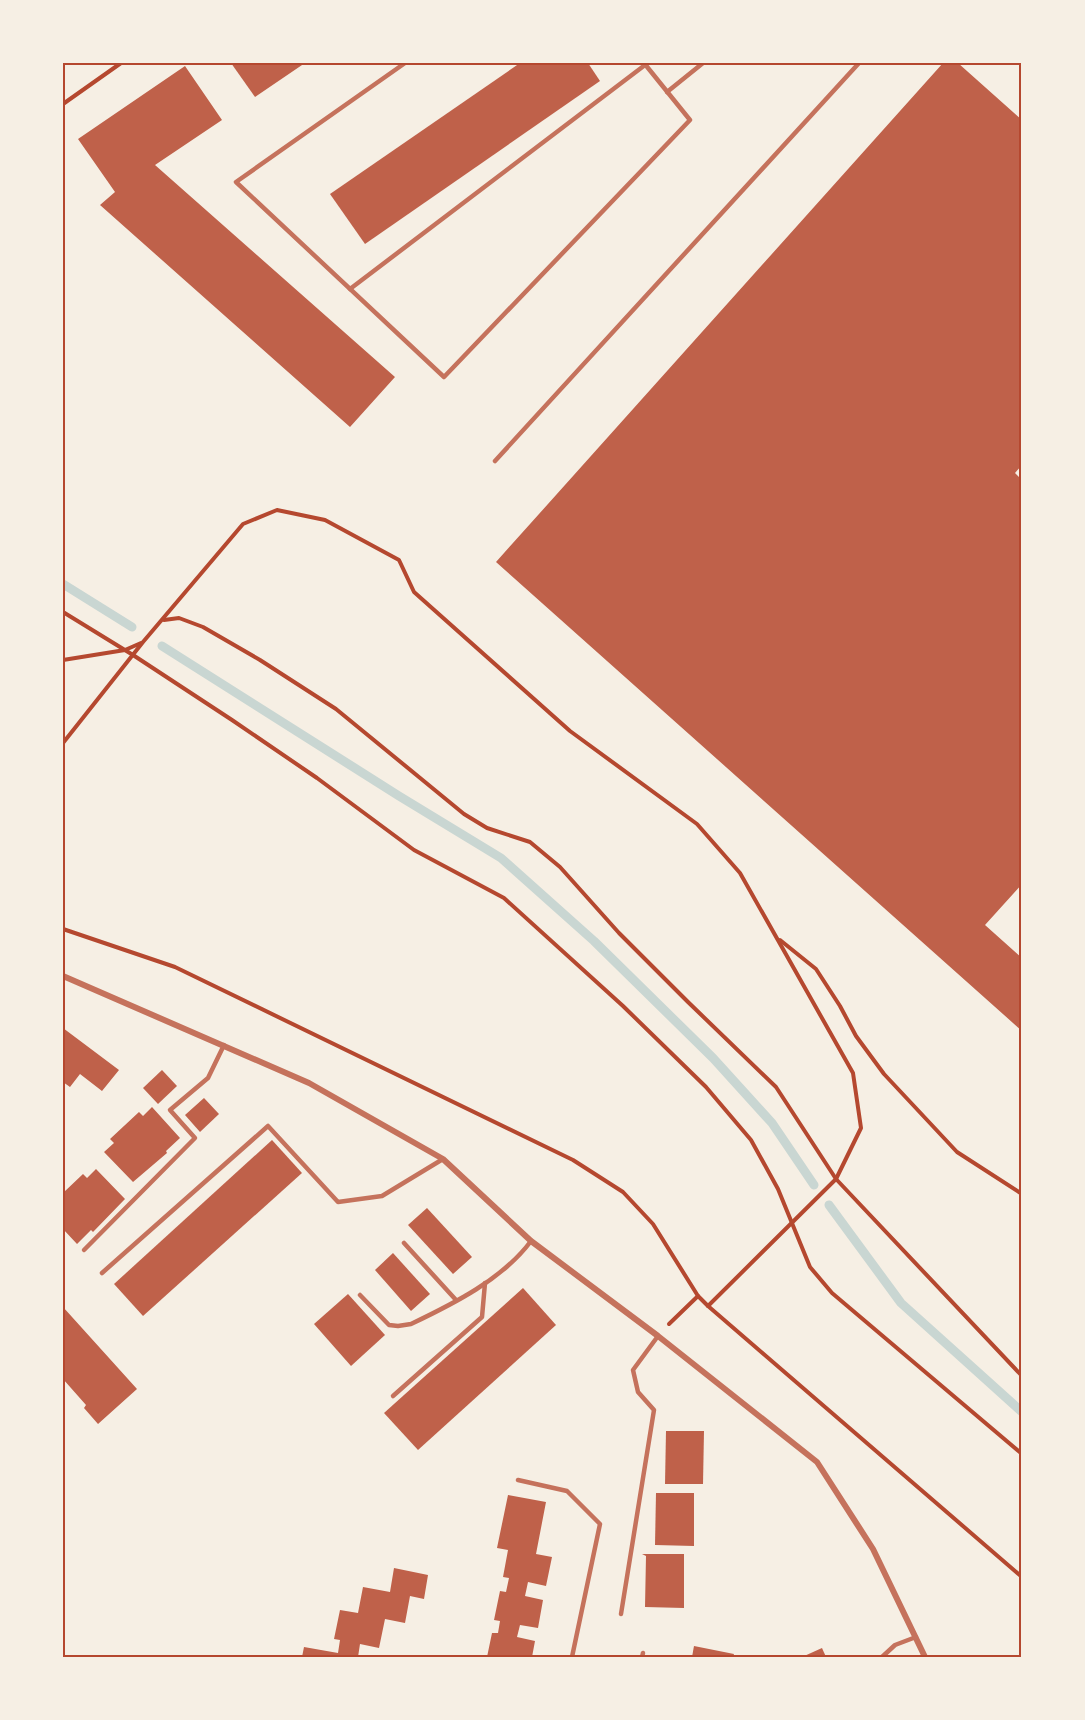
<svg xmlns="http://www.w3.org/2000/svg" width="1085" height="1720" font-family="'Fira Sans Condensed',sans-serif">
  <style>
    .lines { fill: none; stroke-linecap: round; stroke-linejoin: round }
    .stream { stroke: #c9d6d2; stroke-width: 9 }
    .building { fill: #bf614a }
    .path { stroke: #b5482f; stroke-width: 4 }
    .service { stroke: #c5725c; stroke-width: 4.5 }
    .minor { stroke: #c5725c; stroke-width: 6 }
    .neatline { fill: none; stroke: #b5482f; stroke-width: 2 }
  </style>
  <rect width="100%" height="100%" fill="#f6efe4"/>
  <g class="lines">
    <g class="stream">
      <polyline points="63,584 132,627"/>
      <polyline points="162,646 399,796 501,858 594,941 713,1058 772,1123 814,1185"/>
      <polyline points="829,1205 901,1303 1022,1412"/>
    </g>
  </g>
  <g class="building">
    <polygon points="231,63 305,63 255,97"/>
    <polygon points="520,63 588,63 600,81 365,244 330,194"/>
    <polygon points="943,63 958,63 1022,120 1022,465 1015,473 1022,480 1022,884 985,925 1022,958 1022,1031 496,562"/>
    <polygon points="185,66 222,120 155,165 395,377 350,427 100,205 115,192 78,139"/>
    <polygon points="63,1028 119,1070 102,1091 80,1074 70,1087 63,1082"/>
    <polygon points="162,1070 177,1086 158,1104 143,1088"/>
    <polygon points="204,1098 219,1114 200,1132 185,1115"/>
    <polygon points="152,1107 180,1138 166,1151 167,1153 133,1182 104,1152 114,1143 110,1139 139,1112 143,1116"/>
    <polygon points="272,1140 302,1173 143,1316 114,1284"/>
    <polygon points="96,1169 125,1199 93,1232 91,1230 77,1244 63,1229 63,1193 83,1174 87,1178"/>
    <polygon points="427,1208 472,1257 453,1274 408,1225"/>
    <polygon points="393,1253 430,1294 411,1311 375,1270"/>
    <polygon points="523,1288 556,1325 418,1450 384,1413"/>
    <polygon points="348,1294 385,1335 351,1366 314,1324"/>
    <polygon points="63,1307 137,1389 98,1424 84,1408 86,1405 63,1379"/>
    <polygon points="666,1431 704,1431 703,1484 665,1484"/>
    <polygon points="656,1493 694,1493 694,1546 655,1545"/>
    <polygon points="508,1495 546,1502 536,1554 552,1557 546,1586 528,1582 525,1596 543,1600 538,1628 520,1625 517,1637 535,1641 532,1657 487,1657 492,1633 498,1633 500,1621 494,1620 500,1591 506,1592 509,1578 503,1577 508,1550 497,1548"/>
    <polygon points="642,1554 684,1554 684,1608 645,1607 646,1556"/>
    <polygon points="394,1568 428,1575 424,1599 410,1596 405,1623 385,1619 379,1648 360,1644 358,1657 302,1657 304,1647 338,1653 340,1640 334,1639 340,1610 358,1613 363,1587 390,1592"/>
    <polygon points="694,1646 734,1654 733,1657 692,1657"/>
    <polygon points="822,1648 826,1657 802,1657"/>
  </g>
  <g class="lines">
    <g class="path">
      <polyline points="63,104 121,63"/>
      <polyline points="63,612 133,655 232,720 317,778 414,850 504,898 623,1006 706,1087 751,1140 778,1189 810,1267 832,1293 1022,1454"/>
      <polyline points="164,620 179,618 203,627 260,660 336,709 464,814 487,828 530,842 560,867 619,933 688,1002 776,1087 836,1179 1022,1376"/>
      <polyline points="63,660 125,650 141,643"/>
      <polyline points="63,743 143,642 243,524 277,510 325,520 399,560 414,592 570,731 697,824 740,873 853,1073 861,1128 836,1179 708,1306"/>
      <polyline points="63,929 175,967 573,1160 623,1192 653,1224 698,1296 708,1306 1022,1577"/>
      <polyline points="780,940 816,969 840,1006 856,1036 884,1074 957,1152 1022,1194"/>
      <polyline points="669,1324 698,1296"/>
    </g>
    <g class="service">
      <polyline points="405,63 236,182 444,377 690,120 644,63"/>
      <polyline points="667,92 703,63"/>
      <polyline points="350,289 645,65"/>
      <polyline points="495,461 859,63"/>
      <polyline points="404,1243 456,1300"/>
      <polyline points="84,1250 195,1138 170,1110 208,1078 224,1045"/>
      <polyline points="102,1273 268,1126 338,1202 382,1196 443,1159"/>
      <path d="M360 1295 389 1325 398 1326 411 1324C453 1304 503 1279 531 1241"/>
      <polyline points="393,1396 482,1317 485,1283"/>
      <polyline points="518,1480 567,1491 600,1524 572,1657"/>
      <polyline points="621,1614 654,1410 638,1392 633,1370 658,1336"/>
      <polyline points="642,1657 643,1653"/>
      <polyline points="882,1657 895,1645 916,1637"/>
    </g>
    <polyline class="minor" points="63,976 309,1083 443,1159 531,1241 658,1336 817,1462 873,1549 925,1657"/>
  </g>
  <rect width="1085" height="1720" fill="none" stroke="#f6efe4" stroke-width="129"/>
  <rect x="64" y="64" width="956" height="1592" class="neatline"/>
</svg>
